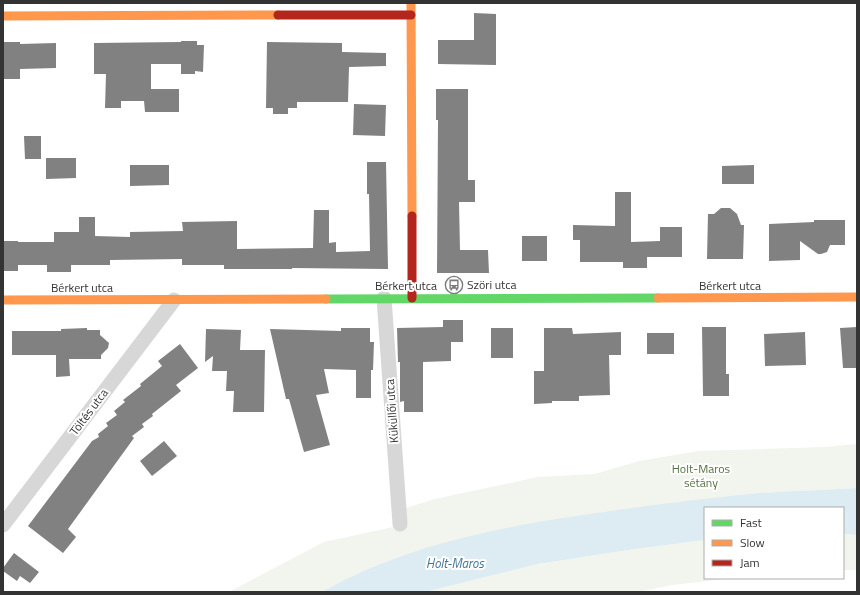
<svg xmlns="http://www.w3.org/2000/svg" width="860" height="595" font-family="'Titillium Web',sans-serif">
  <style>
    .green { fill: #f1f5ed }
    .water { fill: #ddebf3 }
    .building { fill: #818181 }
    .lines { fill: none; stroke-linecap: round; stroke-linejoin: round }
    .street { stroke: #d7d7d7; stroke-width: 15 }
    .fast { stroke: #63d668; stroke-width: 9 }
    .slow { stroke: #ff974d; stroke-width: 9 }
    .jam { stroke: #b3261e; stroke-width: 9 }
    .labels { text-anchor: middle; stroke-width: 4; stroke-linejoin: round; paint-order: stroke }
    .poi-label { font-size: 12px; fill: #333; stroke: #fff; text-anchor: start }
    .street-label { font-size: 12px; fill: #333; stroke: #fff }
    .park-label { font-size: 12px; fill: #56703f; stroke: #fff }
    .water-label { font-size: 13px; font-style: italic; fill: #3f7597; stroke: #fff }
  </style>
  <rect width="100%" height="100%" fill="#fff"/>
  <g class="green">
    <path d="M857 444V488L761 493 414 553C385 561 349 577 322 592H229L324 542 393 527 400 524 406 508 435 499 538 477 595 474 639 461 699 451 825 447Z"/>
    <polygon points="843,534 857,535 857,570 843,570"/>
    <polygon points="705,540 705,578 733,578 672,585 638,592 425,592 538,564 635,549"/>
  </g>
  <path class="water" d="M857 488V535L843 534V508H705V540L635 549 538 564 425 592H322C402 547 493 528 583 515 641 506 701 499 760 493 792 491 825 490 857 488Z"/>
  <g class="building">
    <polygon points="474,13 496,14 496,65 438,64 438,40 474,40"/>
    <polygon points="181,41 197,41 197,45 204,45 203,72 195,71 195,74 181,74 181,64 151,64 151,89 179,89 179,112 145,112 144,101 121,101 121,108 105,108 106,74 94,74 94,43 181,42"/>
    <polygon points="3,42 20,42 20,44 56,43 56,68 20,69 20,79 3,79"/>
    <polygon points="267,42 342,43 342,52 386,53 386,66 349,67 348,102 297,102 297,108 288,108 288,114 273,114 273,108 266,108"/>
    <polygon points="436,89 468,89 468,180 475,180 475,202 459,202 460,250 488,250 489,273 437,273 438,120 436,120"/>
    <polygon points="354,104 386,105 385,136 353,135"/>
    <polygon points="24,136 41,136 41,159 25,159"/>
    <polygon points="46,158 76,158 76,178 46,179"/>
    <polygon points="367,162 386,162 388,269 292,268 292,269 224,269 224,265 182,265 182,259 110,260 110,265 71,265 71,272 47,272 47,265 18,265 18,271 3,271 3,241 18,241 18,242 54,242 54,232 79,232 79,217 95,217 95,236 130,237 130,232 183,231 182,222 237,221 237,249 313,248 314,210 329,210 329,243 336,242 336,252 370,251 369,194 367,194"/>
    <polygon points="130,165 169,165 169,185 130,186"/>
    <polygon points="754,165 754,184 722,184 722,166"/>
    <polygon points="615,192 631,192 631,242 660,241 660,227 682,227 682,257 647,257 647,268 623,268 623,262 580,262 580,240 573,240 573,225 615,226"/>
    <polygon points="721,208 730,208 737,214 741,225 744,225 743,259 707,259 708,214 714,214"/>
    <polygon points="814,220 845,220 845,245 830,245 827,252 821,254 818,254 800,241 800,260 769,261 769,224 814,222"/>
    <rect x="522" y="236" width="25" height="25"/>
    <polygon points="443,320 463,320 463,342 451,342 451,361 423,362 423,412 404,412 404,401 400,402 400,362 398,362 397,328 443,327"/>
    <polygon points="702,327 726,327 726,374 729,374 729,396 703,396"/>
    <polygon points="857,327 856,368 843,368 840,328"/>
    <polygon points="87,328 87,330 100,330 100,335 109,343 108,348 101,355 101,359 69,359 70,376 56,377 56,355 12,355 12,331 61,331 61,329"/>
    <polygon points="341,328 370,328 370,342 374,342 373,370 371,370 371,398 356,398 356,370 324,369 329,393 316,395 330,445 304,452 289,399 286,399 270,329 341,331"/>
    <rect x="491" y="328" width="22" height="30"/>
    <polygon points="544,328 572,328 573,334 621,332 621,355 609,355 610,395 579,396 579,401 552,401 552,403 534,404 534,371 544,371"/>
    <polygon points="206,329 241,330 240,350 265,350 264,412 233,412 234,391 226,391 227,371 212,371 213,356 205,362"/>
    <polygon points="805,332 806,365 765,366 764,334"/>
    <rect x="647" y="333" width="27" height="21"/>
    <polygon points="180,344 198,368 176,385 181,391 152,414 153,416 142,424 144,427 132,436 134,438 68,529 76,537 63,553 28,526 92,441 99,437 98,434 108,426 106,423 117,415 114,411 125,402 123,400 141,386 140,384 162,366 158,361"/>
    <polygon points="164,441 177,456 152,476 140,461"/>
    <polygon points="14,553 39,572 30,583 20,576 17,581 3,571 3,568"/>
  </g>
  <g class="lines">
    <g class="street">
      <polyline points="384,298 400,524"/>
      <polyline points="3,525 174,300"/>
    </g>
    <polyline class="fast" points="326,299 658,298"/>
    <g class="slow">
      <polyline points="411,3 412,216"/>
      <polyline points="3,16 278,15"/>
      <polyline points="658,298 857,297"/>
      <polyline points="3,300 326,299"/>
    </g>
    <g class="jam">
      <polyline points="278,15 411,15"/>
      <polyline points="412,216 412,298"/>
    </g>
  </g>
  <defs>
    <symbol id="bus-ring" viewBox="-11 -11 22 22"><circle r="9.5" fill="#fff" stroke="#7a7a7a" stroke-width="1.5"/><path d="M-5-6H5V4H4V6H2V4H-2V6H-4V4H-5ZM-3.5-4V0h7V-4ZM-3.5 1.2v1.5H-2V1.2ZM2 1.2v1.5H3.5V1.2Z" fill="#7a7a7a"/></symbol>
  </defs>
  <g fill-rule="evenodd">
    <use href="#bus-ring" x="444" y="275" width="20" height="20"/>
  </g>
  <g class="labels">
    <g class="poi-label">
      <text x="467" y="289">Szöri utca</text>
    </g>
    <g class="street-label">
      <text x="406" y="290">Bérkert utca</text>
      <text x="730" y="290">Bérkert utca</text>
      <text x="82" y="292">Bérkert utca</text>
      <text transform="translate(392 411) rotate(-94)" y="4">Küküllői utca</text>
      <text transform="translate(89 412) rotate(-53)" y="4">Töltés utca</text>
    </g>
    <g class="park-label">
      <text x="701" y="473">Holt-Maros<tspan x="701" dy="14">sétány</tspan></text>
    </g>
    <g class="water-label">
      <text x="455" y="568">Holt-Maros</text>
    </g>
  </g>
  <rect width="860" height="595" fill="none" stroke="#333333" stroke-width="8"/>
  <rect x="704" y="507" width="140" height="72" fill="#ffffff" stroke="#adadad"/>
  <rect x="712" y="520" width="20" height="6" fill="#63d668" stroke="#adadad"/>
  <text x="740" y="527" font-size="12" fill="#333333">Fast</text>
  <rect x="712" y="540" width="20" height="6" fill="#ff974d" stroke="#adadad"/>
  <text x="740" y="547" font-size="12" fill="#333333">Slow</text>
  <rect x="712" y="560" width="20" height="6" fill="#b3261e" stroke="#adadad"/>
  <text x="740" y="567" font-size="12" fill="#333333">Jam</text>
</svg>
